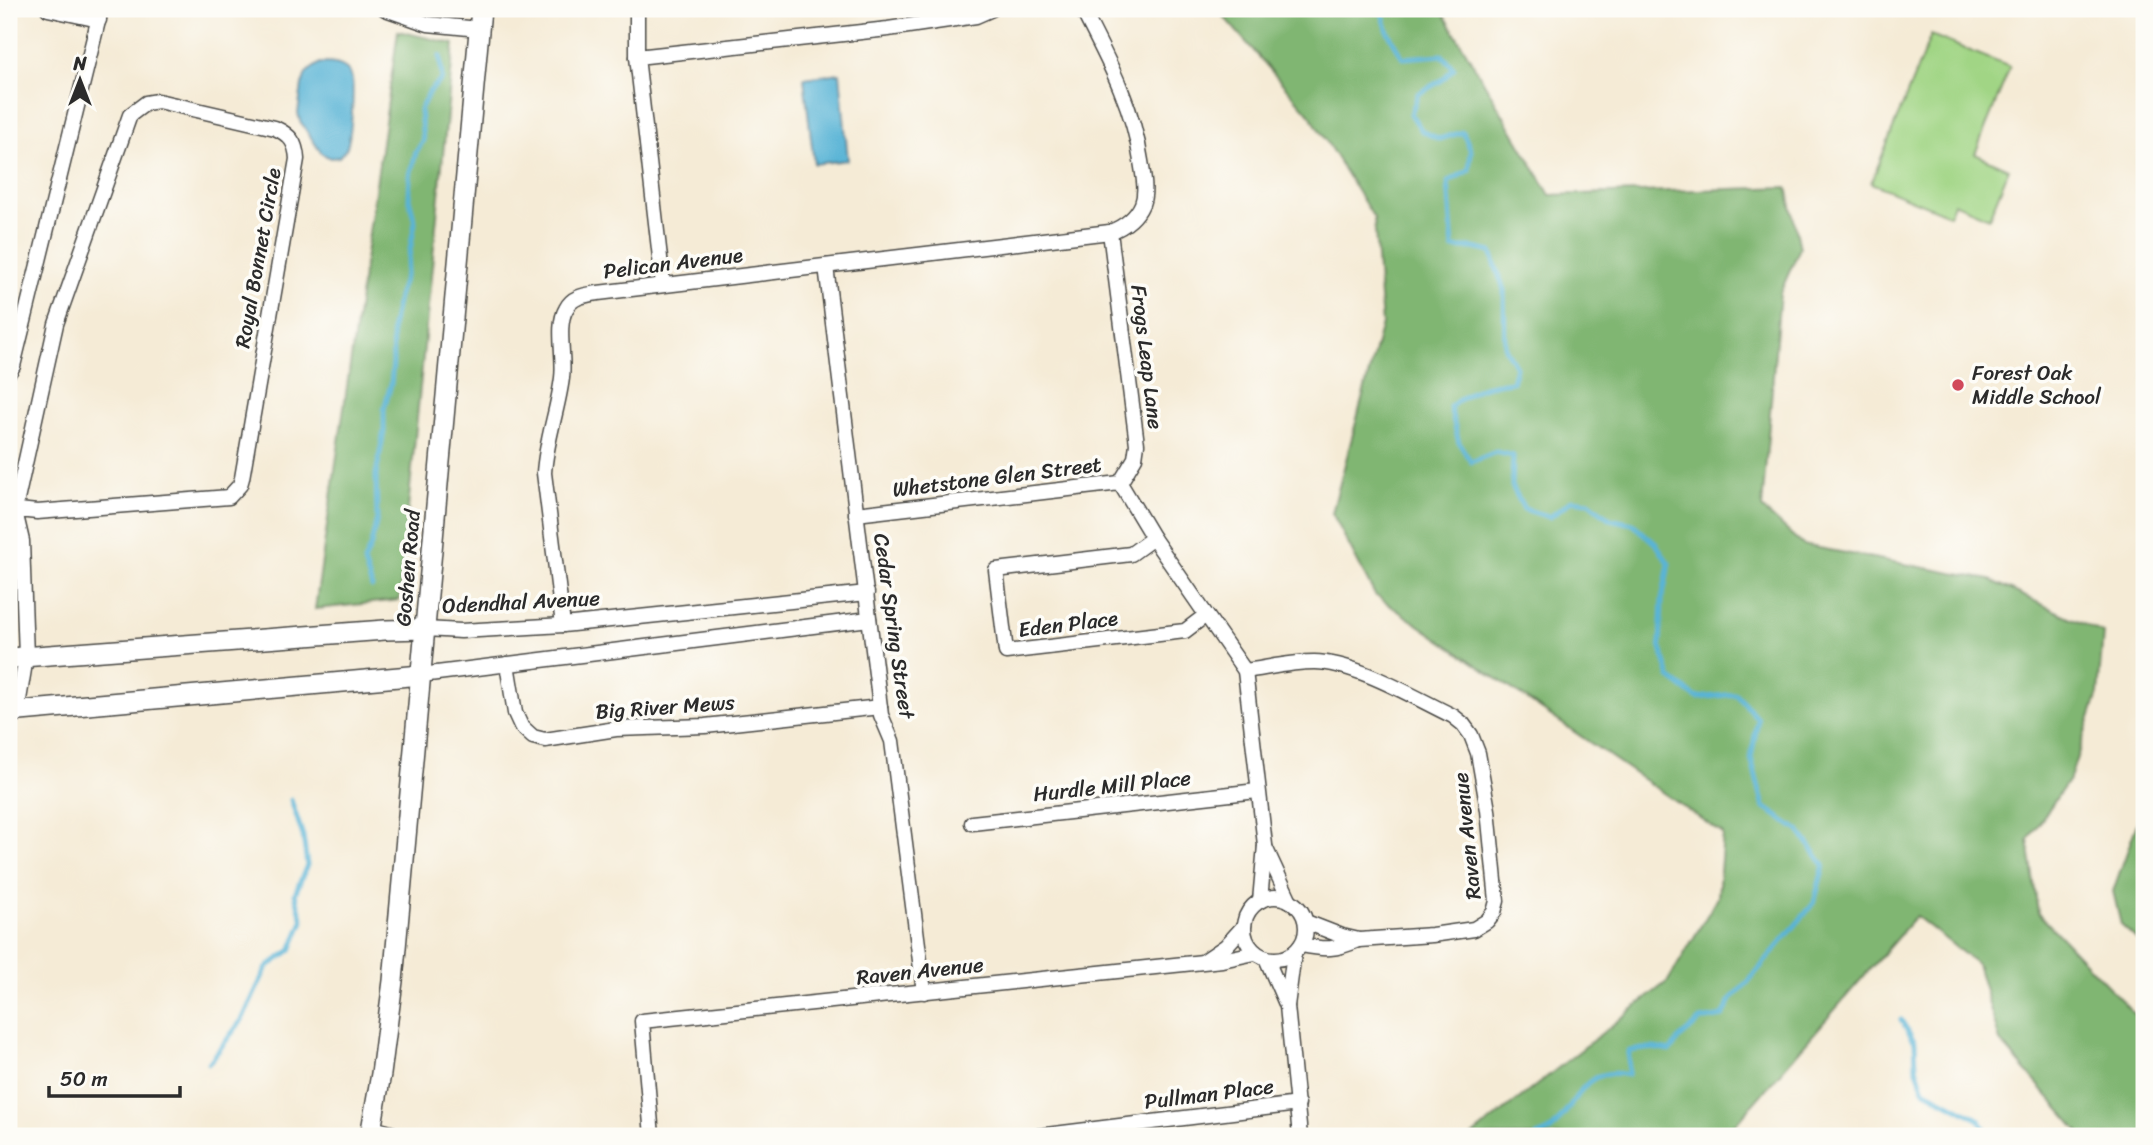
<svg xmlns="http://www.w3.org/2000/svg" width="2153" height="1145" font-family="Sriracha,sans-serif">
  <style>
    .green { fill: #a1d585; stroke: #668058; stroke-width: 2 }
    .forest { fill: #80b672; stroke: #56704e; stroke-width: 2 }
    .water { fill: #59b4d6; stroke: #427080; stroke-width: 2 }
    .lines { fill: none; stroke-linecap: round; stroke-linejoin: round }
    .stream { stroke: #59b4d6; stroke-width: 5 }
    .street-casing { stroke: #494845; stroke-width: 17 }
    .secondary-casing { stroke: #494845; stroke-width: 22 }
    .street { stroke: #fff; stroke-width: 14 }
    .secondary { stroke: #fff; stroke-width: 19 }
    .poi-dot { fill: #d1495b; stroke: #fdfcf7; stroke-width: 2.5 }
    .labels { text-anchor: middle; stroke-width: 7; stroke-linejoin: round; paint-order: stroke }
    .street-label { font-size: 21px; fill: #2b2b2b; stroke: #fdfcf7 }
    .poi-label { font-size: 21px; fill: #2b2b2b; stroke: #fdfcf7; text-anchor: start }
  </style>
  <rect width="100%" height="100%" fill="#fdfcf7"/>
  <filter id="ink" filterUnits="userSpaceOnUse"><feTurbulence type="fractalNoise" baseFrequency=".0143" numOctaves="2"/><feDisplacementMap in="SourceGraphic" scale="14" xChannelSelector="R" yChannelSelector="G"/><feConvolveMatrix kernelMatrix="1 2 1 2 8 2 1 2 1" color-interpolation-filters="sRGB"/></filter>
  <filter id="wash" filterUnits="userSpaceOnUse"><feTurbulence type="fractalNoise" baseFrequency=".00686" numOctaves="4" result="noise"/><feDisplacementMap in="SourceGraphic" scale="28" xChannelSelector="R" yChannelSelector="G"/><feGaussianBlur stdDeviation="1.57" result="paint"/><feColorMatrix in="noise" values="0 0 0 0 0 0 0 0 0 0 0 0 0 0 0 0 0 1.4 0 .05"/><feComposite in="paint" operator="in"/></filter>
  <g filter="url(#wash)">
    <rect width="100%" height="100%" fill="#f5ebd6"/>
    <polygon class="green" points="1931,35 2010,67 1975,154 2009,169 1989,218 1954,203 1949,215 1871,183"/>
    <g class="forest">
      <polygon points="1217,9 1441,9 1550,195 1787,187 1800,248 1780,293 1762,508 1803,545 1990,580 2103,633 2098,694 2070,778 2028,840 2038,913 2144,1024 2144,1136 2083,1136 2000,1041 1977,964 1916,916 1727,1134 1730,1136 1472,1136 1668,981 1718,897 1723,834 1375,595 1332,513 1382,324 1374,218 1310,115"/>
      <polygon points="398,31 454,44 399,600 315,609"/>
      <polygon points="2144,804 2144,946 2121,925 2113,891"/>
    </g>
    <g class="water">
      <path d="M320 63C331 63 343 63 350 73 356 83 351 139 346 149 344 152 341 154 339 157L331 158 322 154 300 121 298 113 302 85 306 73Z"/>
      <polygon points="840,73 848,160 814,164 804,78"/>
    </g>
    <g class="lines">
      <g class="stream">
        <path d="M1381 9 1388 32 1403 58 1442 55 1454 68 1442 80 1418 94 1411 114 1422 131 1439 139 1463 132 1471 151 1469 170 1448 182 1453 248H1474L1491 252 1504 290 1505 348 1516 367 1512 382C1484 385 1472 389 1450 407L1459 443 1471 462 1496 452 1513 456 1512 486 1524 509 1550 517 1572 500 1589 502 1610 519 1633 524 1657 545 1669 564 1662 600 1660 645 1670 678 1697 698 1736 694 1758 719 1751 758 1764 807 1799 831 1824 865 1814 903 1748 982 1732 998 1723 1016 1701 1020 1679 1039 1670 1051 1653 1048 1629 1051 1628 1075C1583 1064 1577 1104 1552 1129 1548 1132 1542 1134 1537 1136"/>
        <polyline points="372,587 364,562 371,545 377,518 376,475 384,431 384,409 391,384 393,363 392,327 398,297 406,273 415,222 409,199 410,175 416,152 423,141 420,110 429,92 442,79 440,56"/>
        <polyline points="1901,1020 1915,1042 1916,1067 1924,1090 1980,1120 1989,1136"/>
        <polyline points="209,1063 242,1020 267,967 291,950 303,921 295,894 307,865 303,836 291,800"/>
      </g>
    </g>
  </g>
  <g filter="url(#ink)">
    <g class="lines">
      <defs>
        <g id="street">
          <polyline points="48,9 99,20"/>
          <polyline points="385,9 428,24 479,29"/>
          <polyline points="637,9 637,57 663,284"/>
          <polyline points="637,57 888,29 976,16 992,9"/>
          <polyline points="1110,232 1137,444 1135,458 1120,483"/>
          <polyline points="826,266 881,715 892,741 924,992"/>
          <polyline points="9,372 13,366 101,9"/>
          <path d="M9 509 37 512 229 497 240 485 242 478 297 159C296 142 290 135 275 128L158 101 146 103 130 115 56 324 15 509 9 527"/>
          <polyline points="15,511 22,541 26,657 17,712"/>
          <polyline points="856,514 1120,483 1153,538 1245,671 1265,845 1260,901"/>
          <polyline points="1153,538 1131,554 996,570 1006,652 1185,631 1206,615"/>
          <path d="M563 625 544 473C546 440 558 410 562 378 565 357 556 326 566 309 572 296 586 295 598 293L1110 232C1123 227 1136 218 1142 204 1147 191 1143 174 1141 161 1133 105 1107 58 1082 9"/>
          <polyline points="425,629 461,631 563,625 867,593"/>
          <polyline points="507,664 515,713 521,726 533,737 545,740 616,729 705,726 880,707"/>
          <path d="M1245 671C1267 668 1291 662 1314 662 1356 662 1415 698 1453 716L1463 724 1471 735 1478 753 1488 810 1497 901 1494 912 1487 921 1474 929 1432 935 1359 940 1342 936 1306 922"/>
          <polyline points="421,675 869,619"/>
          <polyline points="972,823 1257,791"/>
          <polyline points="1265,847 1290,901"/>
          <circle cx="1275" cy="928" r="31"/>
          <path d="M1301 945C1326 950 1335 950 1358 940"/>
          <polyline points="1294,953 1287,1006 1300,1136"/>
          <polyline points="1266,958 1287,1006"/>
          <polyline points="1204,961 1226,946 1244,926"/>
          <polyline points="652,1136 642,1021 1222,960 1255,953"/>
          <polyline points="1038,1136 1298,1104"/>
        </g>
        <g id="secondary">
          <polyline points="9,658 385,630 425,629"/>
          <polyline points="9,712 421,675"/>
          <polyline points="371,1130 392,1136"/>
          <polyline points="370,1136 381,1074 393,981 481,9"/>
        </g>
      </defs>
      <use href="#street" class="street-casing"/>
      <use href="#secondary" class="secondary-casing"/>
      <use href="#street" class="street"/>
      <use href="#secondary" class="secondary"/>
    </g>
  </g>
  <circle class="poi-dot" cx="1958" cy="385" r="7"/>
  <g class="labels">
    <g class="street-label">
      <text transform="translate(258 258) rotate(-80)" y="7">Royal Bonnet Circle</text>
      <text transform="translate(673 263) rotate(-7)" y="7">Pelican Avenue</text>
      <text transform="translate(1147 357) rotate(83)" y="7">Frogs Leap Lane</text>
      <text transform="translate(997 477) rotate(-7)" y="7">Whetstone Glen Street</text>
      <text transform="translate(408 568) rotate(-85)" y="7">Goshen Road</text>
      <text transform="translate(521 602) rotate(-3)" y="7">Odendhal Avenue</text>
      <text transform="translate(1068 624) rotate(-7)" y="7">Eden Place</text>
      <text transform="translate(894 626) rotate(82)" y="7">Cedar Spring Street</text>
      <text transform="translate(665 707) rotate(-4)" y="7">Big River Mews</text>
      <text transform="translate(1112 786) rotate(-6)" y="7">Hurdle Mill Place</text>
      <text transform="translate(1467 836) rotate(-96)" y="7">Raven Avenue</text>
      <text transform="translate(920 971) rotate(-6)" y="7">Raven Avenue</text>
      <text transform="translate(1209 1094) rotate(-7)" y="7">Pullman Place</text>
    </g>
    <g class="poi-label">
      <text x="1972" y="380">Forest Oak<tspan x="1972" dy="24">Middle School</tspan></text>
    </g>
  </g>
  <rect width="2153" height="1145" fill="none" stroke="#fdfcf7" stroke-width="35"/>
  <g transform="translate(80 80)" stroke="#fdfcf7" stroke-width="5" paint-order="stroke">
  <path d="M0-5L12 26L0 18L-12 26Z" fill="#2b2b2b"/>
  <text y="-10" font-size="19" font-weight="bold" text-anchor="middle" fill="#2b2b2b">N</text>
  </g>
  <path d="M49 1086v10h131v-10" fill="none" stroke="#2b2b2b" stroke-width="3.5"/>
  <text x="60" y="1086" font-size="21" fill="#2b2b2b" stroke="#fdfcf7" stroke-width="5" paint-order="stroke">50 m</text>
</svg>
